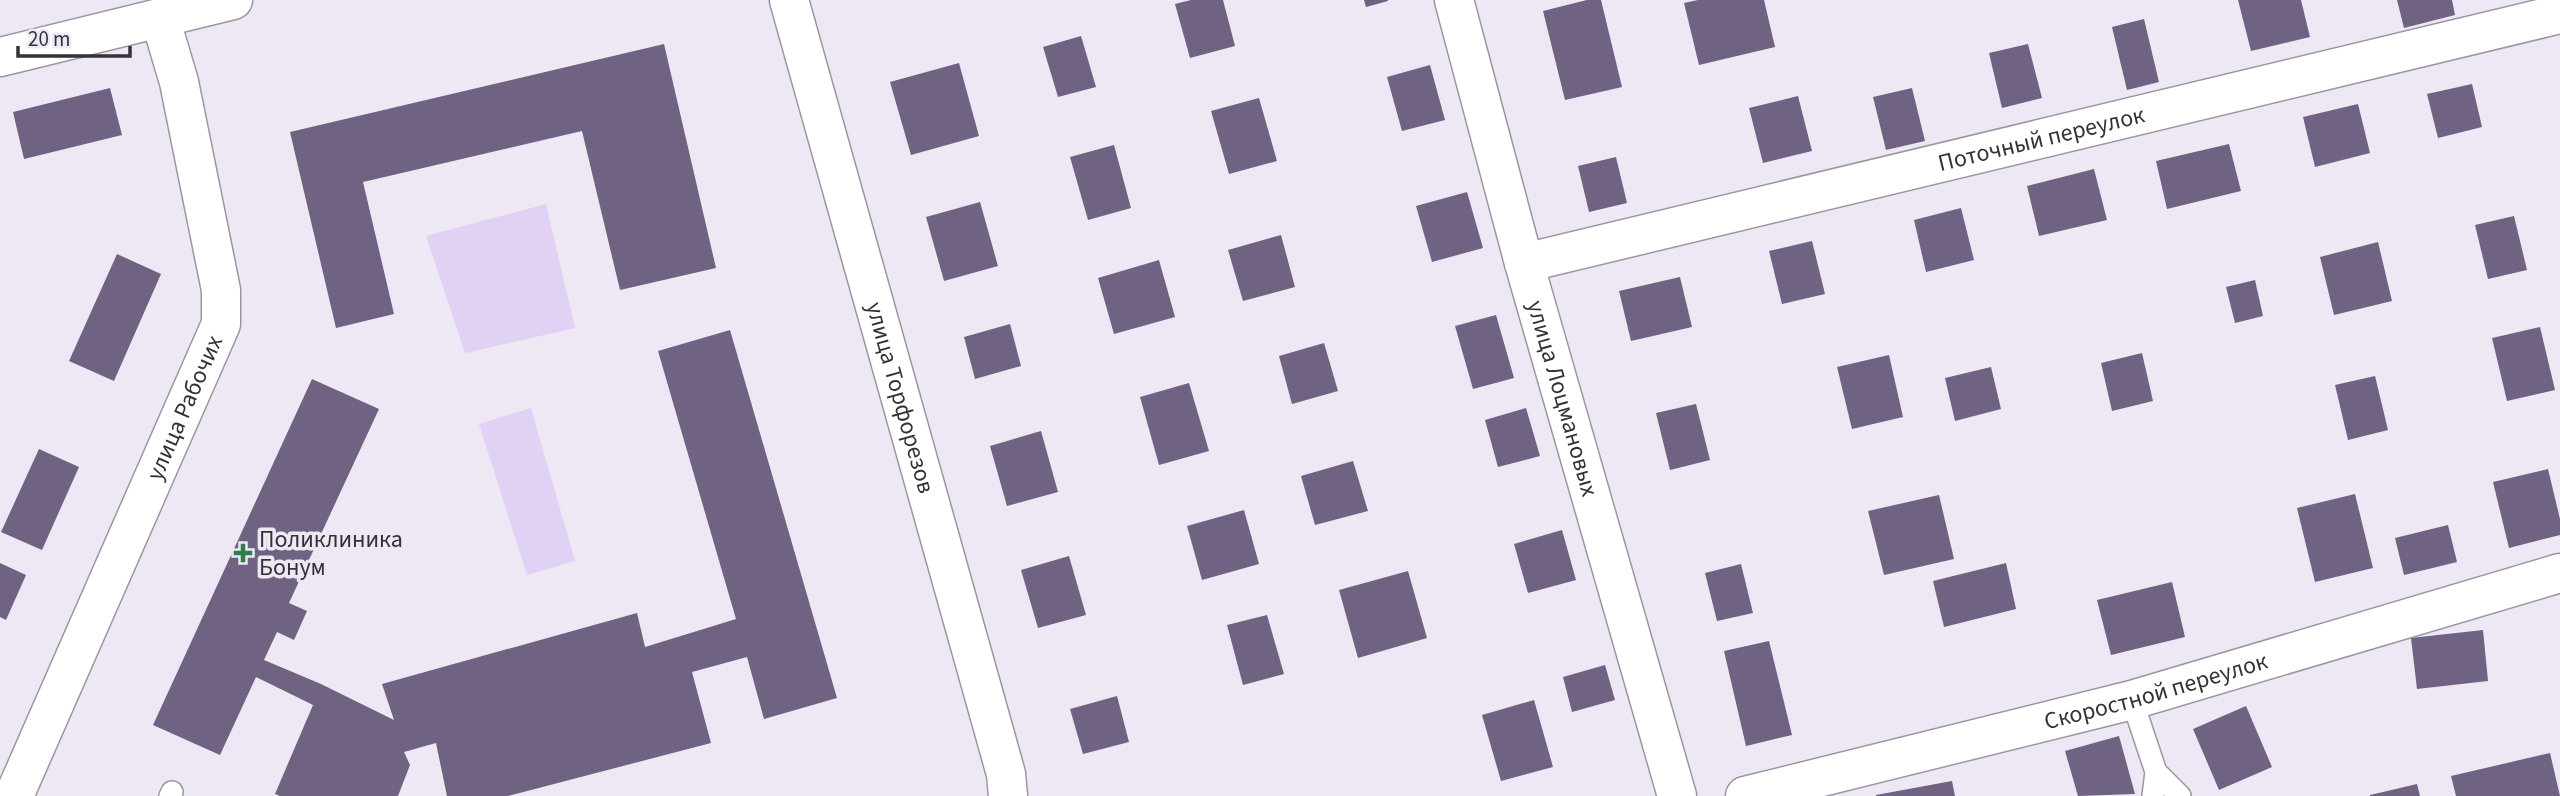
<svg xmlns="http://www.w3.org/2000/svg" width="2560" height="796" font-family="'Source Sans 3',sans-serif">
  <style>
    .green { fill: #e0d1f5 }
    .building { fill: #6f6282 }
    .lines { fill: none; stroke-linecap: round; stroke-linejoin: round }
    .service-casing { stroke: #9b97a2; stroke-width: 24 }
    .minor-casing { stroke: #9b97a2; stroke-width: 41 }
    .tertiary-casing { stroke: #9b97a2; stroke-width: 41 }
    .service { stroke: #fff; stroke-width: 21 }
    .minor { stroke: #fff; stroke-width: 38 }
    .tertiary { stroke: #fff; stroke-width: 38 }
    .poi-dot { fill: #2e7d4e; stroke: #ede8f4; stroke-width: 2.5 }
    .labels { text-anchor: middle; stroke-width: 7; stroke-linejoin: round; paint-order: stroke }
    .street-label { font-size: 24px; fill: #333236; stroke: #ede8f4 }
    .poi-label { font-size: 24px; fill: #333236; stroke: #ede8f4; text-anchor: start }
  </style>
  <rect width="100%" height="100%" fill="#ede8f4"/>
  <g class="green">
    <polygon points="546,204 575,328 465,353 426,236"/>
    <polygon points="531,408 575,561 527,575 479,424"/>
  </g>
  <g class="building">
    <polygon points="1191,0 1223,0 1235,46 1190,58 1175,4"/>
    <polygon points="1364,0 1388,0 1388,1 1366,7"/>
    <polygon points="1587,0 1601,0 1622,87 1565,100 1543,11"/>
    <polygon points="1698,0 1764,0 1775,47 1699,65 1684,3"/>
    <polygon points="2238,0 2301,0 2310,37 2251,51"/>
    <polygon points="2397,0 2452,0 2455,15 2404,28"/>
    <polygon points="2144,19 2159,82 2127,90 2112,27"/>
    <polygon points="1081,36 1096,87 1058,97 1043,47"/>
    <polygon points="664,44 716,268 620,290 582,131 363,182 394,314 336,328 290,132"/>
    <polygon points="2028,44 2042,98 2002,108 1989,53"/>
    <polygon points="959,63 979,136 911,155 890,82"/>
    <polygon points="1430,65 1445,120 1402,131 1387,77"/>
    <polygon points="2472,84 2482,127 2438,138 2427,94"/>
    <polygon points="110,88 122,135 24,159 13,112"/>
    <polygon points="1912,88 1925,141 1886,150 1873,97"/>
    <polygon points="1798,96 1812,151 1763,163 1749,108"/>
    <polygon points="1259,98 1277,161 1229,174 1211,111"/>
    <polygon points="2358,104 2370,153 2315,167 2303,117"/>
    <polygon points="2229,144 2241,191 2167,209 2156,161"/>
    <polygon points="1114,145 1131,208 1088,220 1070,157"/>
    <polygon points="1616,157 1627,203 1589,212 1578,166"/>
    <polygon points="2094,169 2107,220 2039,236 2027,186"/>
    <polygon points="1467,192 1483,248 1432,262 1416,206"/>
    <polygon points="980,202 998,266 944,281 926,217"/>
    <polygon points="1961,208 1974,260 1926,272 1914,220"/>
    <polygon points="2514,216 2527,270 2488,279 2475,225"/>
    <polygon points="1281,235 1295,287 1243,301 1228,250"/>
    <polygon points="1812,241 1825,294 1782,304 1769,251"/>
    <polygon points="2378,242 2392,301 2334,315 2320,257"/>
    <polygon points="117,254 161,274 114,381 69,361"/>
    <polygon points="1159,260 1175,317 1114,334 1098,278"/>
    <polygon points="1680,277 1692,327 1631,341 1619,291"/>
    <polygon points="2255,280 2263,316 2235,323 2226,287"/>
    <polygon points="1496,315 1514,378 1473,389 1455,326"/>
    <polygon points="1010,324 1021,366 975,379 964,337"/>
    <polygon points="2540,327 2555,390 2507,401 2492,338"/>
    <polygon points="730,330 837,698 764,719 747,657 692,672 711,743 508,796 447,796 436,743 404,752 410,765 398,796 280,796 275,794 313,705 256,677 220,755 153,725 312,379 379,409 289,603 307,611 294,640 277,632 264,660 321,684 394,720 382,684 637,613 645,647 736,619 658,351"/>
    <polygon points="1324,343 1338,391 1292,404 1279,356"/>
    <polygon points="2142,353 2153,401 2112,411 2101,363"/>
    <polygon points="1889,355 1903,417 1852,429 1837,367"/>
    <polygon points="1991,367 2001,409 1955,421 1945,378"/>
    <polygon points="2375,376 2388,430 2348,440 2335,385"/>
    <polygon points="1189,383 1209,451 1159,465 1140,397"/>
    <polygon points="1696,404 1710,460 1670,470 1656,413"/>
    <polygon points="1526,408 1540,456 1498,467 1485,420"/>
    <polygon points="1041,431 1058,492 1007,506 990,446"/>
    <polygon points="39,449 79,467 42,550 1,532"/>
    <polygon points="1353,461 1368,511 1315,525 1301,476"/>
    <polygon points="2548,469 2560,519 2560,535 2509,548 2493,482"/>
    <polygon points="2355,494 2373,568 2315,582 2297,508"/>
    <polygon points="1939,495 1954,559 1884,575 1868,511"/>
    <polygon points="1244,510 1259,564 1202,580 1187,526"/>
    <polygon points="2448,525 2457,562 2404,575 2395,538"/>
    <polygon points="1562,530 1576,580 1528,593 1514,544"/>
    <polygon points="1069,556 1086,615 1038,628 1021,570"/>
    <polygon points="0,563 26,575 6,620 0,617"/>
    <polygon points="2006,563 2016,609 1944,627 1933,581"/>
    <polygon points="1741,564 1753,613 1717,621 1705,573"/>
    <polygon points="1408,571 1427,638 1358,658 1339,590"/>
    <polygon points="2172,582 2185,637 2111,655 2097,600"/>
    <polygon points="1267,615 1284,674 1243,685 1227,625"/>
    <polygon points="2483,630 2488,681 2417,689 2411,638"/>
    <polygon points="1769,641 1792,735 1746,746 1724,651"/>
    <polygon points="1605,665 1615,700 1572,712 1563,677"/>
    <polygon points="1117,696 1129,742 1083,754 1070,709"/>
    <polygon points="1534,700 1553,767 1501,781 1482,715"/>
    <polygon points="2246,706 2272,767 2219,790 2193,729"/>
    <polygon points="2119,736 2135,794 2078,796 2065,751"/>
    <polygon points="2550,753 2560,796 2456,796 2451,776"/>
    <polygon points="1952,781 1955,796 1876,796 1876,795"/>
    <polygon points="2417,784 2420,796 2370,796 2370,795"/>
  </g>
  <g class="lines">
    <defs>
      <g id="service">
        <polyline points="2132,700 2156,772 2153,796"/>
        <polyline points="2156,772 2180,796"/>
        <polyline points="170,796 172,792"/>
      </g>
      <g id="minor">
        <path id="s1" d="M789 0 1006 774 1008 796"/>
        <path id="s2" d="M1454 0 1524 263 1677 796"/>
        <path id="s3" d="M1524 263 2560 14"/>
        <path id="s4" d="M1745 796 2132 700 2560 573"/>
      </g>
      <g id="tertiary">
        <polyline points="0,57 233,0"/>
        <path id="s5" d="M14 796 221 324V290L179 82 160 18"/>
      </g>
    </defs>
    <use href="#service" class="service-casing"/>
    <use href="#minor" class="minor-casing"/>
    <use href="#tertiary" class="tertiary-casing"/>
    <use href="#service" class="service"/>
    <use href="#minor" class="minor"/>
    <use href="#tertiary" class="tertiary"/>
  </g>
  <path class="poi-dot" d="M239.5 542.5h7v7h7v7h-7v7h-7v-7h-7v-7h7z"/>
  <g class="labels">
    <g class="street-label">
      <text dy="8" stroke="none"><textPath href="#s3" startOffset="532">Поточный переулок</textPath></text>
      <text dy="8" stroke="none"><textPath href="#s1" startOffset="413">улица Торфорезов</textPath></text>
      <text dy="8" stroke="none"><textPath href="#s2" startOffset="413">улица Лоцмановых</textPath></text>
      <text dy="8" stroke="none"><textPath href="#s5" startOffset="424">улица Рабочих</textPath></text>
      <text dy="8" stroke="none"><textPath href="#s4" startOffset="424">Скоростной переулок</textPath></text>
    </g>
    <g class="poi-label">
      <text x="259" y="547">Поликлиника<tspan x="259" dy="28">Бонум</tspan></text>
    </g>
  </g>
  <path d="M18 46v10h112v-10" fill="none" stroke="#333236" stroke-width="3.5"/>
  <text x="28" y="46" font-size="21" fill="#333236" stroke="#ede8f4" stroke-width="5" paint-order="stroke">20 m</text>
</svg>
